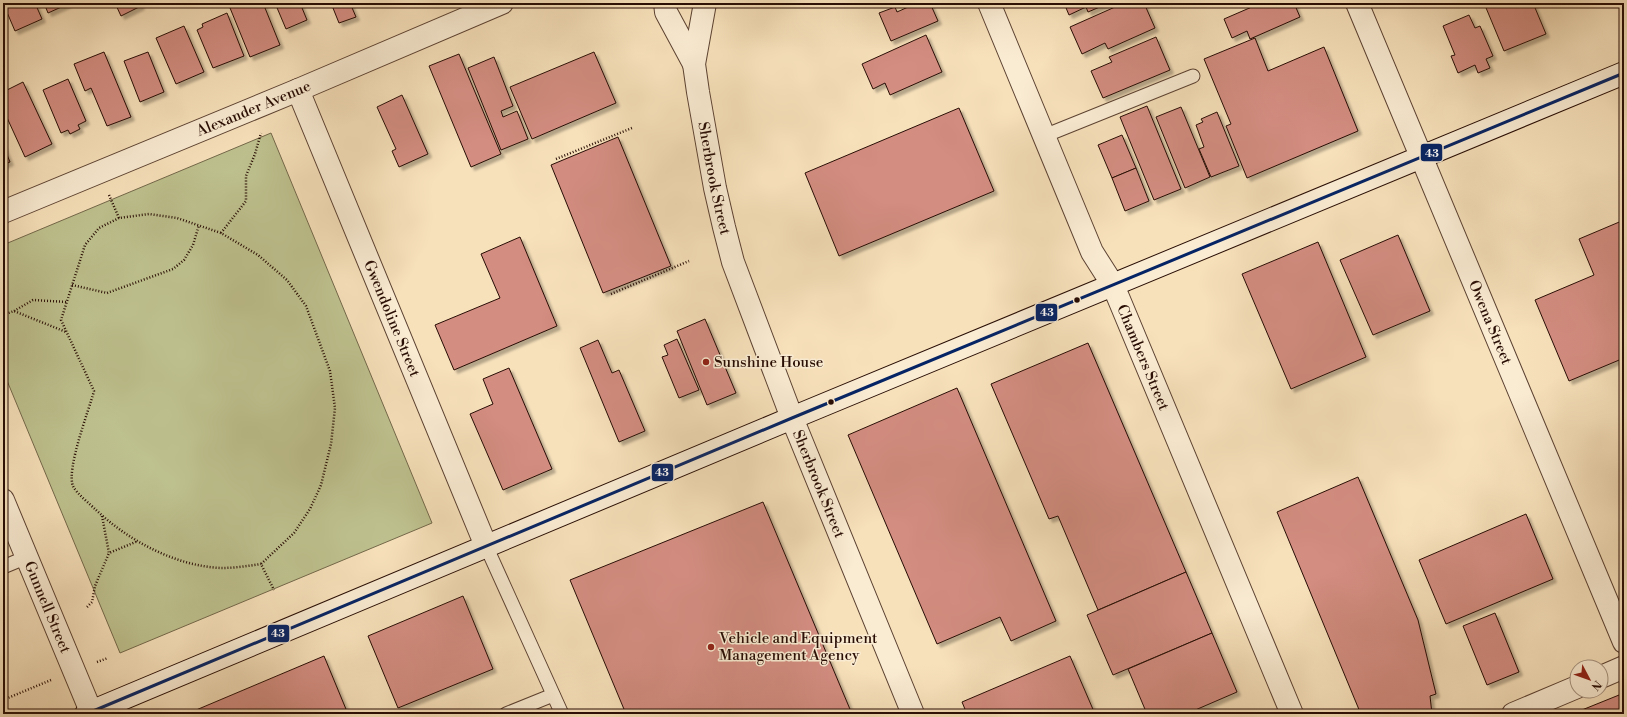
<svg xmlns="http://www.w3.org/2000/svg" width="1627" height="717" font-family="'Libre Bodoni',serif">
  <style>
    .green { fill: #bec28f; stroke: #73684a }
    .building { fill: #d38d81; stroke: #280d04; filter: url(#shadow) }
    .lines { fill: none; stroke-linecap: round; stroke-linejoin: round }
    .service-casing { stroke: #5c4232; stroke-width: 15 }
    .minor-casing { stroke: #5c4232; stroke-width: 24 }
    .tertiary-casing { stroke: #5c4232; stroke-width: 24 }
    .secondary-casing { stroke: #280d04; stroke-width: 24 }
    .path { stroke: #280d04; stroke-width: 2.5; stroke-dasharray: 1 2; stroke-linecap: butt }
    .service { stroke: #faecd3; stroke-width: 13 }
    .minor { stroke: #faecd3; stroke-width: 22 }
    .tertiary { stroke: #faecd3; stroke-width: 22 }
    .secondary { stroke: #faecd3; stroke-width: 22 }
    .bus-1-casing { stroke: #faecd3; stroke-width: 6 }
    .bus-1 { stroke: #052465; stroke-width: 3 }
    .bus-dot { fill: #280d04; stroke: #faecd3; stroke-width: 1.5 }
    .poi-dot { fill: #8f2418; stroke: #faecd3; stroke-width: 1.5 }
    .labels { text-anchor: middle; stroke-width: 3; stroke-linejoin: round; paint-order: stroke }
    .street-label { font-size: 15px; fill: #280d04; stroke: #faecd3 }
    .poi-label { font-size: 15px; fill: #280d04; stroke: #faecd3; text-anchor: start }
    .line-badge { stroke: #faecd3; stroke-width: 1.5 }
    .badge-label { font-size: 11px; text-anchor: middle; font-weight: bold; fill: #fff }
  </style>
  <defs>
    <filter id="shadow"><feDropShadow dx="3.5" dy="3.5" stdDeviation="1" flood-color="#0004"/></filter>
  </defs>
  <rect width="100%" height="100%" fill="#f7e1bb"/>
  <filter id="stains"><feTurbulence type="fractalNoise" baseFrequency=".005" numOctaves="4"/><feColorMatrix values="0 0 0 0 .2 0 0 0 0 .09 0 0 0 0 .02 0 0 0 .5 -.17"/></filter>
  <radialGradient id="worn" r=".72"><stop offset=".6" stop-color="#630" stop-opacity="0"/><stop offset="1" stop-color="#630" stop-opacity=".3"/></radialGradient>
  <polygon class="green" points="271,133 432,523 120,653 3,371 3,245"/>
  <g class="building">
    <polygon points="3,3 35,3 42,19 15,31"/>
    <polygon points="44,3 68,3 68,4 48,13"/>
    <polygon points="115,3 140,3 141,6 121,16"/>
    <polygon points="228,3 263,3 280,45 250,57"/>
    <polygon points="275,3 300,3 307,20 286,29"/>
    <polygon points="331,3 350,3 356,17 339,23"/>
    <polygon points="917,3 930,3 938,21 891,41 879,13 895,7 897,12"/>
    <polygon points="1064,3 1109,3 1088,12 1086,7 1069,15"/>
    <polygon points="1124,3 1144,3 1155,28 1108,49 1105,43 1082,54 1070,27"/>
    <polygon points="1261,3 1294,3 1300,17 1250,39 1247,31 1232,38 1224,19"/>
    <polygon points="1484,3 1533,3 1546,34 1504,51"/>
    <polygon points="227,13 244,56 213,68 197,30 203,27 202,24"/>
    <polygon points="1469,15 1475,28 1480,26 1493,56 1486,59 1490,68 1478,73 1475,65 1458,73 1451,56 1455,55 1443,26"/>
    <polygon points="184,26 204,72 176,84 156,38"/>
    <polygon points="926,35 942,72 890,95 885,83 873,89 862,64"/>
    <polygon points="1156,37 1170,70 1103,98 1091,71 1112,62 1109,57"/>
    <polygon points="1255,38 1268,71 1324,47 1358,131 1247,178 1226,126 1231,124 1204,59"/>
    <polygon points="104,52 131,117 107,126 91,88 85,91 74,64"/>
    <polygon points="148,52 164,92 140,102 124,61"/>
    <polygon points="594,52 616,103 532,139 510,87"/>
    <polygon points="459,54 501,154 471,167 429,66"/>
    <polygon points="494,57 513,106 501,111 503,117 517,111 528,139 501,150 468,68"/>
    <polygon points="68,79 86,121 78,125 80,129 70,134 68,130 61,133 43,90"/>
    <polygon points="23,82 52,144 25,157 3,109 3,106 7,104 3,92"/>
    <polygon points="402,95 428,154 399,167 392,151 396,149 377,107"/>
    <polygon points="1147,106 1181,189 1154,200 1120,117"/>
    <polygon points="1181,107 1210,177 1185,188 1156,117"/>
    <polygon points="959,108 994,191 839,256 805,173"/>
    <polygon points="1217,112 1239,166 1211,177 1199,149 1204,147 1196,125 1203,122 1201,119"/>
    <polygon points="1122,135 1136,168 1112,178 1098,145"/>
    <polygon points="618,137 671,266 603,293 551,165"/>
    <polygon points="3,145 10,162 3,165"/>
    <polygon points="1136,168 1149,201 1125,211 1112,178"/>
    <polygon points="1624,220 1624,358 1569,381 1535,300 1594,275 1579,239"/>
    <polygon points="1398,235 1430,311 1373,335 1340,260"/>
    <polygon points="520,237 557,326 454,370 435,325 500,298 481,254"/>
    <polygon points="1318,242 1366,357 1291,389 1242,274"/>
    <polygon points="705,319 736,393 707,405 677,331"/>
    <polygon points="677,339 699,390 679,398 662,357 668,355 664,345"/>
    <polygon points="598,340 612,373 619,370 645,431 619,442 580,348"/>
    <polygon points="1088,343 1186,572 1098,610 1058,516 1049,519 991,384"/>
    <polygon points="509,368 552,469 503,490 470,414 493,404 483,379"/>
    <polygon points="957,388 1056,621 1011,641 1000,617 937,644 848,435"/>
    <polygon points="1358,477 1418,620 1436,694 1430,696 1432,714 1355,714 1360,712 1277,512"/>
    <polygon points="763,502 852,714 626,714 570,580"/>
    <polygon points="1526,514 1553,579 1446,624 1419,560"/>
    <polygon points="1186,572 1212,633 1113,675 1087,615"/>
    <polygon points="463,596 493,669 398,708 368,636"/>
    <polygon points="1495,613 1519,672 1487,685 1463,626"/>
    <polygon points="1212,633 1237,692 1186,714 1147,714 1128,669"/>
    <polygon points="324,656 348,714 189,714 189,713"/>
    <polygon points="1070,656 1095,714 967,714 962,702"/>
    <polygon points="1624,693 1624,714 1572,714"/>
  </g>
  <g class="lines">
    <defs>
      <g id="service">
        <polyline points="1044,136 1193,76"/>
        <polyline points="486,546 562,714"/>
        <polyline points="3,567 27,557"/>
        <polyline points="506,714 553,695"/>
      </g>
      <g id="minor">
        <path id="s1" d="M989 3 1092 252 1113 285 1292 714"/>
        <path id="s2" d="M1357 3 1624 642"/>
        <path id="s3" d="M298 90 486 546"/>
        <path id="s4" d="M3 212 298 90 502 3"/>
        <path id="s5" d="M792 418 913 714"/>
        <path id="s6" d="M3 500 92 714"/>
        <polyline points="1601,677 1624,667"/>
        <polyline points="1513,714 1577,687"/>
      </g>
      <g id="tertiary">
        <polyline points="665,3 666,12 694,64"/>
        <path id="s7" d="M705 3 694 64 698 92 715 188 724 227 733 262 792 418"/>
      </g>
      <polyline id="secondary" points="86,714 792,418 1624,73"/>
    </defs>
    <use href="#service" class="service-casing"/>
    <use href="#minor" class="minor-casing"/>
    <use href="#tertiary" class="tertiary-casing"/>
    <use href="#secondary" class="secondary-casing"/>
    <g class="path">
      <polyline points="556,159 632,128"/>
      <polyline points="109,195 119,218 149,214 177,218 221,233 258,255 287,280 306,306 330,371 335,408 331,444 321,485 310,509 294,533 261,564 274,590"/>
      <path d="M119 218 99 228 85 245 61 320 94 391C89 410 66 469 73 486 77 494 90 504 96 510 129 541 176 566 221 568 234 568 248 566 261 564"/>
      <polyline points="221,233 246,201 246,176 255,154 261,133"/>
      <polyline points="72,285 107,293 173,269 184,260 193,245 199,225"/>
      <polyline points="611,294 689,261"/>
      <polyline points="14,311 33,300 67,302"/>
      <polyline points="3,315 14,311 66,332"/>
      <polyline points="102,516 109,553 138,541"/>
      <polyline points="87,607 92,602 95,586 109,553"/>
      <polyline points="97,662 108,658"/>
      <polyline points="3,700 51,680"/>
    </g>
    <use href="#service" class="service"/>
    <use href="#minor" class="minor"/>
    <use href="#tertiary" class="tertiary"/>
    <use href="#secondary" class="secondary"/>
    <defs>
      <polyline id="bus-1" points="86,714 792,418 1624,73"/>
    </defs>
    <use href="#bus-1" class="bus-1-casing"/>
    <use href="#bus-1" class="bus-1"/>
  </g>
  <g class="bus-dot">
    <circle cx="1077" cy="300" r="3.5"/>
    <circle cx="831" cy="402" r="3.5"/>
  </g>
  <g class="poi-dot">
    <circle cx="706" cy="362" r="4"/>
    <circle cx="711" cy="647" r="4"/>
  </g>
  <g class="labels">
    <g class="street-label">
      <text dy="5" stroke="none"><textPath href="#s4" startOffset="271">Alexander Avenue</textPath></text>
      <text dy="5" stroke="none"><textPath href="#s7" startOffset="178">Sherbrook Street</textPath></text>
      <text dy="5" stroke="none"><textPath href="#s3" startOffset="247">Gwendoline Street</textPath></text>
      <text dy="5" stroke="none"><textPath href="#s2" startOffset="346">Owena Street</textPath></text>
      <text dy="5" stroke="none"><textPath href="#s1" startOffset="387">Chambers Street</textPath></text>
      <text dy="5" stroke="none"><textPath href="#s5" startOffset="71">Sherbrook Street</textPath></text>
      <text dy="5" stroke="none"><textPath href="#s6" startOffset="116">Gunnell Street</textPath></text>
    </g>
    <g class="poi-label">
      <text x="714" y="367">Sunshine House</text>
      <text x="719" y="643">Vehicle and Equipment<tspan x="719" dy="17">Management Agency</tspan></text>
    </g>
  </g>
  <g class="line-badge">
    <rect x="1420" y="143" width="23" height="19" rx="4" fill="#052465"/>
    <rect x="1035" y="303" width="23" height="19" rx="4" fill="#052465"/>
    <rect x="651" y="463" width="23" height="19" rx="4" fill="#052465"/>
    <rect x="267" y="624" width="23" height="19" rx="4" fill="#052465"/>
  </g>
  <g class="badge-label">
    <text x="1432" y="157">43</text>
    <text x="1047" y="316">43</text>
    <text x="662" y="476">43</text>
    <text x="278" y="637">43</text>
  </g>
  <rect width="1627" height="717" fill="none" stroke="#f7e1bb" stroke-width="16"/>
  <rect x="4" y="4" width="1619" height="709" fill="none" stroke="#280d04" stroke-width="2"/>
  <rect x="8" y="8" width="1611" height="701" fill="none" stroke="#280d04"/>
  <g transform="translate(1589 679) rotate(131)"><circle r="19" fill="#faecd3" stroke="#a69380"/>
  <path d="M0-3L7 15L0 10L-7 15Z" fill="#8f2418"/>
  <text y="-6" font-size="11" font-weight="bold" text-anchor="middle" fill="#280d04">N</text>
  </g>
  <rect width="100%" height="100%" filter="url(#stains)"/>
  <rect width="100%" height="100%" fill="url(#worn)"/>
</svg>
